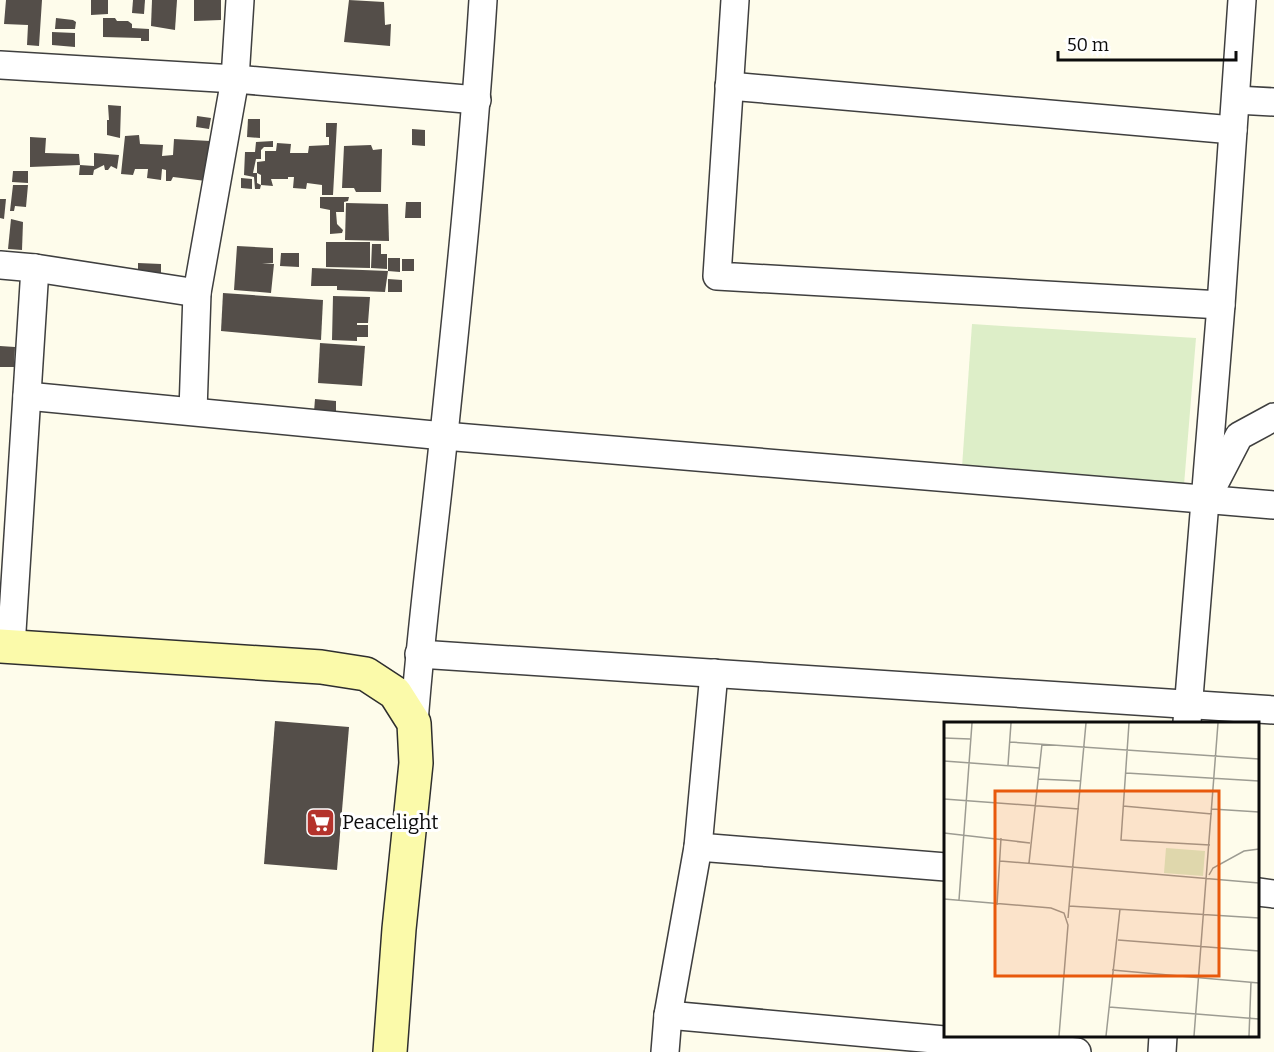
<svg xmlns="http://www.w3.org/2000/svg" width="1274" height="1052" font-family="Bitter,serif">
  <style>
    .pitch { fill: #ddeec8 }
    .building { fill: #544e49 }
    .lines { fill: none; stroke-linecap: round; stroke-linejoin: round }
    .street-casing { stroke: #3f3f3f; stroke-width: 30 }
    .secondary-casing { stroke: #2e2e2e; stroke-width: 36 }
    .street { stroke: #fff; stroke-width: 27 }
    .secondary { stroke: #fbfaaa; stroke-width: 33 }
    .labels { text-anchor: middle; stroke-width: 6; stroke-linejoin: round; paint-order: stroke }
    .poi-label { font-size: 20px; fill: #0c0c0c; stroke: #fff; text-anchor: start }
    .inset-road { fill: none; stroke: #9d9c92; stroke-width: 1.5 }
    .view { fill: #e8590c; fill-opacity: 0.15; stroke: #e8590c; stroke-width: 3 }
    .inset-edge { fill: none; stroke: #0c0c0c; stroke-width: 3 }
  </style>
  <rect width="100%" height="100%" fill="#fefceb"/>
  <polygon class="pitch" points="972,324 1196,338 1184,485 962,467"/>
  <g class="building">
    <polygon points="6,0 42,0 39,46 27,45 28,25 4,24"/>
    <polygon points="91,0 108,0 108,14 91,15"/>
    <polygon points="133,0 145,0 144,14 132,13"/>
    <polygon points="152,0 177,0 175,30 151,26"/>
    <polygon points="194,0 221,0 221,20 194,21"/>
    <polygon points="349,0 384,2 385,25 391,24 390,46 344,42"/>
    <polygon points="56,18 73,20 76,22 75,29 55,29"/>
    <polygon points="103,18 115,18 117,21 128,21 132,24 132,28 149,29 149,41 141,41 141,38 103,37"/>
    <polygon points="52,32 75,33 75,47 52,45"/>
    <polygon points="108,105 121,106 120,138 107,135 107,120 109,120"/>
    <polygon points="197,116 211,118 209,129 196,127"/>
    <polygon points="248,119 260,119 260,138 247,137"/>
    <polygon points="326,123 337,123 333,195 322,195 322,185 307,183 306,189 293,188 294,177 288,177 288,179 271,179 273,186 261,185 260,189 255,189 254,177 244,175 245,152 255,152 256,142 273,141 273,147 264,147 261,150 261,159 256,159 253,173 257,173 257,183 261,185 261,175 257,173 257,162 265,161 265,151 276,151 277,143 291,144 290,153 308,153 309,146 329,145 329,137 326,137"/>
    <polygon points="412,129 425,130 425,146 412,145"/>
    <polygon points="139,135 140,144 163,145 162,156 173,155 174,139 210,141 206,181 173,177 171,181 166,181 166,170 162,169 161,180 147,178 148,169 135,169 133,175 121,174 125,136"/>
    <polygon points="30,137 46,138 45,153 79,154 80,165 30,167"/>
    <polygon points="371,145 373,150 382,149 381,192 356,192 354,188 342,188 344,146"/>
    <polygon points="94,153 119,155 117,169 111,166 108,170 105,170 104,165 94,170 93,175 79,175 80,165 94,166"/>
    <polygon points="13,171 28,171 28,183 12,182"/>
    <polygon points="241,178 252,179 252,189 241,188"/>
    <polygon points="13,185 28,185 26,207 15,206 14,211 10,211"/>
    <polygon points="320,197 349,197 348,201 344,202 344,212 336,212 337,224 343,230 342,233 330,234 330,210 320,208"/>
    <polygon points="0,199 6,199 4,219 0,218"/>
    <polygon points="406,202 421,202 421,218 405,218"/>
    <polygon points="346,203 388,204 389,241 345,240"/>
    <polygon points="11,219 23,222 22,250 8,249"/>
    <polygon points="326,242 370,242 370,268 326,267"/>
    <polygon points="372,244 381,244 381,254 387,254 387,269 371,268"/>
    <polygon points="237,246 273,248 273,263 262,263 274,264 271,293 234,290"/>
    <polygon points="281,253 299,253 299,267 280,266"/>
    <polygon points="388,258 400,258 400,272 388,271"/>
    <rect x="402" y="259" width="12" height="12"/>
    <polygon points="138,263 161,264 161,276 138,275"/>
    <polygon points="312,268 388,271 385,292 337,290 337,286 311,286"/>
    <polygon points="388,279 402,280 402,292 388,292"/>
    <polygon points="223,293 323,300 321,340 221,331"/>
    <polygon points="333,296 370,297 368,323 357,323 357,325 368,325 368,337 357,337 357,341 332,340"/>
    <polygon points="320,343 365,346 362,386 318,383"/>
    <polygon points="0,346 15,347 14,367 0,367"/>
    <polygon points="315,399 336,401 336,413 314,412"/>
    <polygon points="275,721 349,727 337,870 264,864"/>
  </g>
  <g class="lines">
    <defs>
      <g id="street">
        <polyline points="735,0 717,276 1221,305"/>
        <polyline points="0,65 235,79 477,100"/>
        <polyline points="729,86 1233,130"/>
        <polyline points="1236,100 1274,102"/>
        <polyline points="0,265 35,268 197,293"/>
        <polyline points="27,396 444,436 1274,505"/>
        <polyline points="193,411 197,293 235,79 240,0"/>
        <polyline points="1211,490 1239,436 1274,417"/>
        <polyline points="11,647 35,268"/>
        <polyline points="419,654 1274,710"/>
        <polyline points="1187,722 1221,305 1242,0"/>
        <path d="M414 723C421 627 434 531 444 434 459 290 474 145 483 0"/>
        <polyline points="698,847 946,867"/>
        <polyline points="1258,892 1274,894"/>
        <polyline points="668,1015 1077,1052"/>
        <polyline points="665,1052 668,1015 698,847 714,673"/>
        <polyline points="1162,1052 1163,1036"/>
      </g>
      <polyline id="secondary" points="0,646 321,667 366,674 395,693 414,723 416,763 399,929 390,1052"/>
    </defs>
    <use href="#street" class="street-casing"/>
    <use href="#secondary" class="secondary-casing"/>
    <use href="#street" class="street"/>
    <use href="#secondary" class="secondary"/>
  </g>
  <defs>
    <symbol id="supermarket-square" viewBox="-11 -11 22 22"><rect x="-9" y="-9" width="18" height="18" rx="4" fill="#b4332c" stroke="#fff"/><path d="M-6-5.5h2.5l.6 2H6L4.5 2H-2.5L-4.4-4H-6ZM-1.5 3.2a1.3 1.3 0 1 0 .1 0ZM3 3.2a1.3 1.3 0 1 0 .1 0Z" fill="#fff"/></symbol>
  </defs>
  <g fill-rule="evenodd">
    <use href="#supermarket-square" x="304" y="806" width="33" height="33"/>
  </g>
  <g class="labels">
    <g class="poi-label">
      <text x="342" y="829">Peacelight</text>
    </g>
  </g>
  <g transform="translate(944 722)">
    <rect width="315" height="315" fill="#fefceb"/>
    <path d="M222 126 261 129 259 154 220 151Z" fill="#ddeec8"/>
    <path class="inset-road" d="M185 1 177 118 266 123M0 16 26 17M66 20 315 37M0 39 95 46M64 43 67 1M182 51 315 59M94 57 137 59M0 77 135 87M179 84 268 92M268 87 315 90M0 111 86 121M56 139 315 161M85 141 98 22M265 153 269 146 300 129 315 127M0 177 107 186 120 191 124 203 115 314M15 178 28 1M53 183 57 116M125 184 315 196M124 196 142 1M174 218 315 229M168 248 315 261M165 285 315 297M162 314 176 187M250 314 274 1M305 314 307 260"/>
    <path class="view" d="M51 69H275V254H51Z"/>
    <rect width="315" height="315" class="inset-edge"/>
  </g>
  <path d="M1058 51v9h178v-9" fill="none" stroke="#0c0c0c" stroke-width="3"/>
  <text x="1067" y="51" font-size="18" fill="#0c0c0c" stroke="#ffffff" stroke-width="4.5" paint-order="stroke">50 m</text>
</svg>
